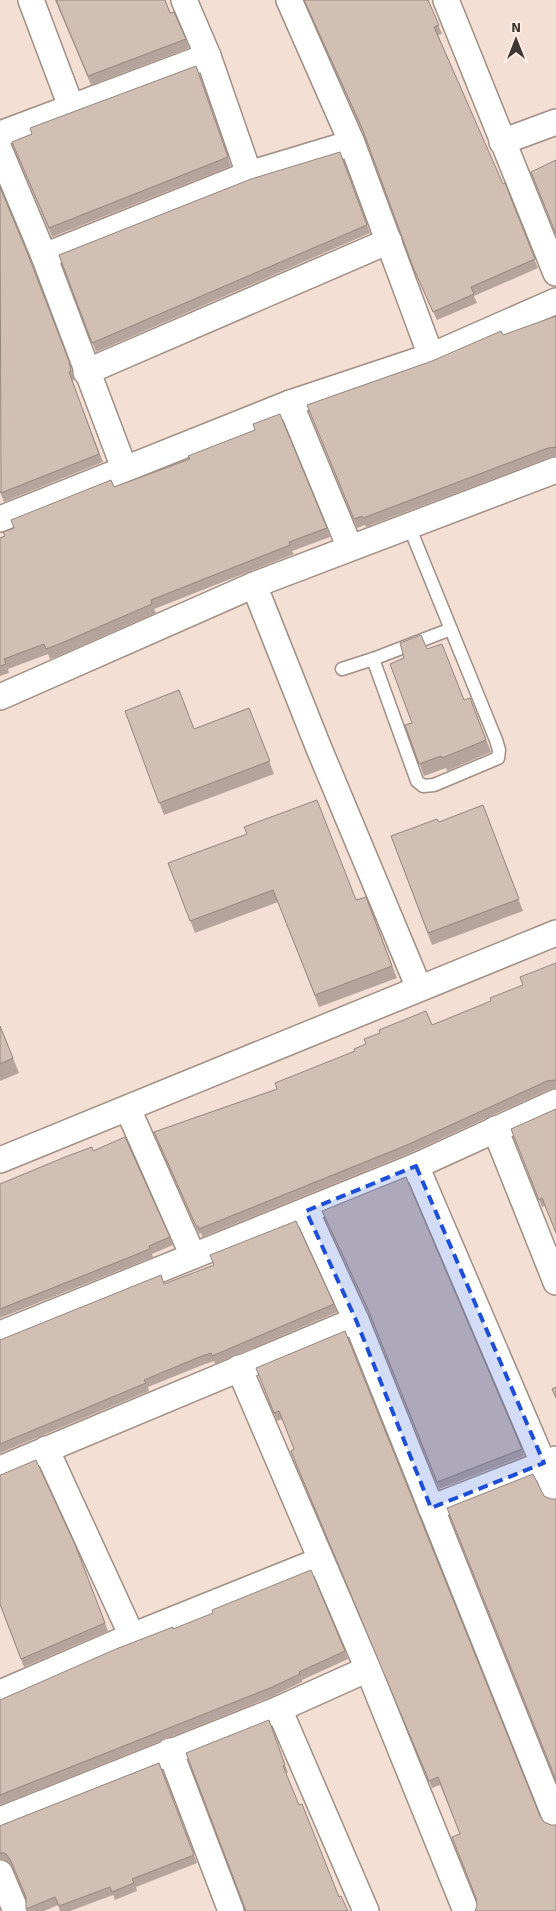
<svg xmlns="http://www.w3.org/2000/svg" width="556" height="1911" font-family="Signika,sans-serif">
  <style>
    .lines { fill: none; stroke-linecap: round; stroke-linejoin: round }
    .service-casing { stroke: #a18e84; stroke-width: 15 }
    .minor-casing { stroke: #a18e84; stroke-width: 28 }
    .service { stroke: #fff; stroke-width: 12 }
    .minor { stroke: #fff; stroke-width: 25 }
    .wall { fill: #b5a49b }
    .building { fill: #d2bfb4; stroke: #93867e }
    .marked { fill: #1d4ed8; fill-opacity: 0.2; stroke: #1d4ed8; stroke-width: 4; stroke-dasharray: 10 6; stroke-linejoin: round }
  </style>
  <rect width="100%" height="100%" fill="#f3dfd4"/>
  <g class="lines">
    <defs>
      <g id="service">
        <polyline points="409,526 496,740 499,750 498,758 434,785 423,786 417,781 373,659 451,629"/>
        <polyline points="342,669 373,659"/>
      </g>
      <g id="minor">
        <polyline points="31,0 72,109"/>
        <polyline points="184,0 208,56 249,174"/>
        <polyline points="289,0 352,143 431,356"/>
        <polyline points="446,0 556,273"/>
        <polyline points="0,134 208,56"/>
        <polyline points="502,142 556,122"/>
        <polyline points="0,151 44,256 124,468"/>
        <polyline points="44,256 249,174 352,143"/>
        <polyline points="86,372 389,241"/>
        <polyline points="290,403 350,548"/>
        <polyline points="0,519 290,403 431,356 556,301"/>
        <polyline points="254,585 318,746 419,988"/>
        <polyline points="0,697 254,585 556,470"/>
        <polyline points="128,1109 193,1256"/>
        <polyline points="495,1129 556,1282"/>
        <polyline points="0,1160 556,933"/>
        <polyline points="416,1166 556,1493"/>
        <polyline points="306,1211 356,1320 556,1819"/>
        <polyline points="0,1334 416,1166 556,1102"/>
        <polyline points="239,1368 368,1669 466,1911"/>
        <polyline points="46,1449 132,1636"/>
        <polyline points="0,1469 356,1320"/>
        <polyline points="431,1508 556,1459"/>
        <polyline points="0,1693 132,1636 321,1560"/>
        <polyline points="279,1709 366,1911"/>
        <polyline points="170,1751 231,1911"/>
        <polyline points="0,1820 279,1709 368,1669"/>
        <polyline points="0,1873 16,1911"/>
      </g>
    </defs>
    <use href="#service" class="service-casing"/>
    <use href="#minor" class="minor-casing"/>
    <use href="#service" class="service"/>
    <use href="#minor" class="minor"/>
  </g>
  <g class="wall">
    <polygon points="55,0 165,0 170,13 186,39 189,48 91,85"/>
    <polygon points="304,0 428,0 442,34 438,35 538,268 474,296 477,303 437,320 417,276 365,137"/>
    <polygon points="196,66 231,166 52,237 12,142"/>
    <polygon points="340,152 370,233 96,352 59,255"/>
    <polygon points="556,316 556,456 551,457 366,527 365,525 357,528 307,405 432,361"/>
    <polygon points="69,361 74,380 72,381 103,462 4,502 0,492"/>
    <polygon points="114,487 327,528 330,537 292,551 294,554 154,609 156,613 61,655 50,659 48,654 8,669 9,673 0,676 0,538"/>
    <polygon points="427,649 464,700 470,698 491,752 447,771 446,768 424,776 405,725 412,723"/>
    <polygon points="249,708 274,774 164,815 125,711 194,729"/>
    <polygon points="483,805 523,911 432,945 391,836 439,822"/>
    <polygon points="168,863 356,900 366,897 397,978 319,1007 278,902 195,933"/>
    <polygon points="556,963 556,1088 550,1089 410,1153 202,1237 201,1233 199,1234 154,1132 277,1089 491,1001 523,985"/>
    <polygon points="0,1026 19,1073 0,1081"/>
    <polygon points="556,1109 545,1206 542,1207 511,1129"/>
    <polygon points="93,1151 170,1237 173,1245 152,1254 153,1257 0,1318 0,1184"/>
    <polygon points="322,1211 522,1449 524,1456 439,1489 369,1314"/>
    <polygon points="164,1284 334,1304 337,1312 215,1364 214,1361 200,1366 148,1387 149,1391 0,1453 0,1340"/>
    <polygon points="256,1368 540,1816 544,1822 551,1825 477,1906 477,1899 460,1834 440,1785 432,1788 300,1474 291,1451 294,1449 282,1419 277,1421"/>
    <polygon points="76,1547 108,1631 24,1667 0,1605"/>
    <polygon points="173,1629 345,1651 348,1659 302,1680 302,1682 273,1696 0,1805 0,1700"/>
    <polygon points="269,1720 288,1773 286,1773 299,1805 339,1897 246,1911"/>
    <polygon points="159,1763 197,1863 136,1887 137,1891 115,1900 113,1895 70,1911 60,1911 58,1905 44,1911 26,1911 26,1898 13,1867 8,1861 0,1860 0,1826 2,1825"/>
  </g>
  <g class="building">
    <polygon points="56,0 165,0 170,13 174,12 186,39 88,76"/>
    <polygon points="304,0 428,0 439,25 434,27 503,184 505,183 535,259 471,287 474,294 433,312 413,267 362,128"/>
    <polygon points="196,66 228,157 49,228 12,142 32,134 30,128"/>
    <polygon points="340,152 367,225 92,343 59,255 251,179"/>
    <polygon points="556,160 556,234 531,172"/>
    <polygon points="0,187 27,252 69,361 71,371 69,372 99,454 1,493"/>
    <polygon points="556,316 556,447 548,448 363,518 362,516 354,519 307,405 432,361 501,331 503,335"/>
    <polygon points="280,414 327,528 289,542 290,545 151,600 152,604 57,645 46,649 44,644 4,659 6,664 0,666 0,538 5,536 3,532 14,528 11,520 111,480 114,487 190,459 188,456 255,430 253,424"/>
    <polygon points="421,635 427,649 442,644 464,700 470,698 486,740 442,758 441,756 419,764 405,725 412,723 390,664 404,658 400,643"/>
    <polygon points="179,690 194,729 249,708 270,761 159,803 125,711"/>
    <polygon points="317,800 356,900 366,897 392,966 315,995 273,890 190,921 168,863 247,834 244,827"/>
    <polygon points="483,805 519,899 428,933 391,836 437,819 439,822"/>
    <polygon points="556,963 556,1081 554,1080 547,1081 407,1145 199,1229 198,1226 196,1226 154,1132 277,1089 275,1083 355,1051 354,1049 366,1044 364,1039 380,1033 379,1030 426,1011 432,1025 491,1001 490,998 523,985 520,977"/>
    <polygon points="0,1026 13,1058 0,1064"/>
    <polygon points="556,1109 556,1233 542,1198 539,1200 511,1129"/>
    <polygon points="125,1137 170,1237 149,1246 150,1249 0,1309 0,1184 65,1157 92,1147 93,1151"/>
    <polygon points="406,1177 522,1449 437,1482 367,1307 322,1211"/>
    <polygon points="296,1221 334,1304 212,1356 211,1353 197,1358 144,1380 146,1383 0,1444 0,1340 161,1275 164,1284 214,1265 210,1255"/>
    <polygon points="345,1331 540,1816 544,1822 551,1825 556,1825 556,1911 475,1911 477,1906 476,1898 452,1837 460,1834 438,1777 429,1781 297,1466 291,1451 294,1449 279,1411 274,1413 256,1368"/>
    <polygon points="556,1387 556,1398 552,1389"/>
    <polygon points="36,1460 76,1547 105,1623 21,1659 0,1604 0,1475 3,1474"/>
    <polygon points="533,1474 544,1496 551,1499 556,1499 556,1780 447,1508"/>
    <polygon points="311,1570 345,1651 299,1672 300,1674 270,1688 0,1795 0,1700 116,1649 173,1627 173,1629 213,1613 212,1610"/>
    <polygon points="269,1720 285,1765 283,1766 299,1805 302,1804 339,1897 341,1896 348,1911 246,1911 186,1753"/>
    <polygon points="159,1763 194,1855 132,1879 134,1883 112,1892 110,1887 59,1906 55,1897 26,1909 26,1897 10,1859 5,1853 0,1853 0,1826 2,1825"/>
  </g>
  <path class="marked" d="M416 1166 544 1463 431 1508 356 1320 306 1211Z"/>
  <g transform="translate(516 40)" stroke="#feede4" stroke-width="4" paint-order="stroke">
  <path d="M0-4L9 19L0 12L-9 19Z" fill="#3f3733"/>
  <text y="-8" font-size="14" font-weight="bold" text-anchor="middle" fill="#3f3733">N</text>
  </g>
</svg>
